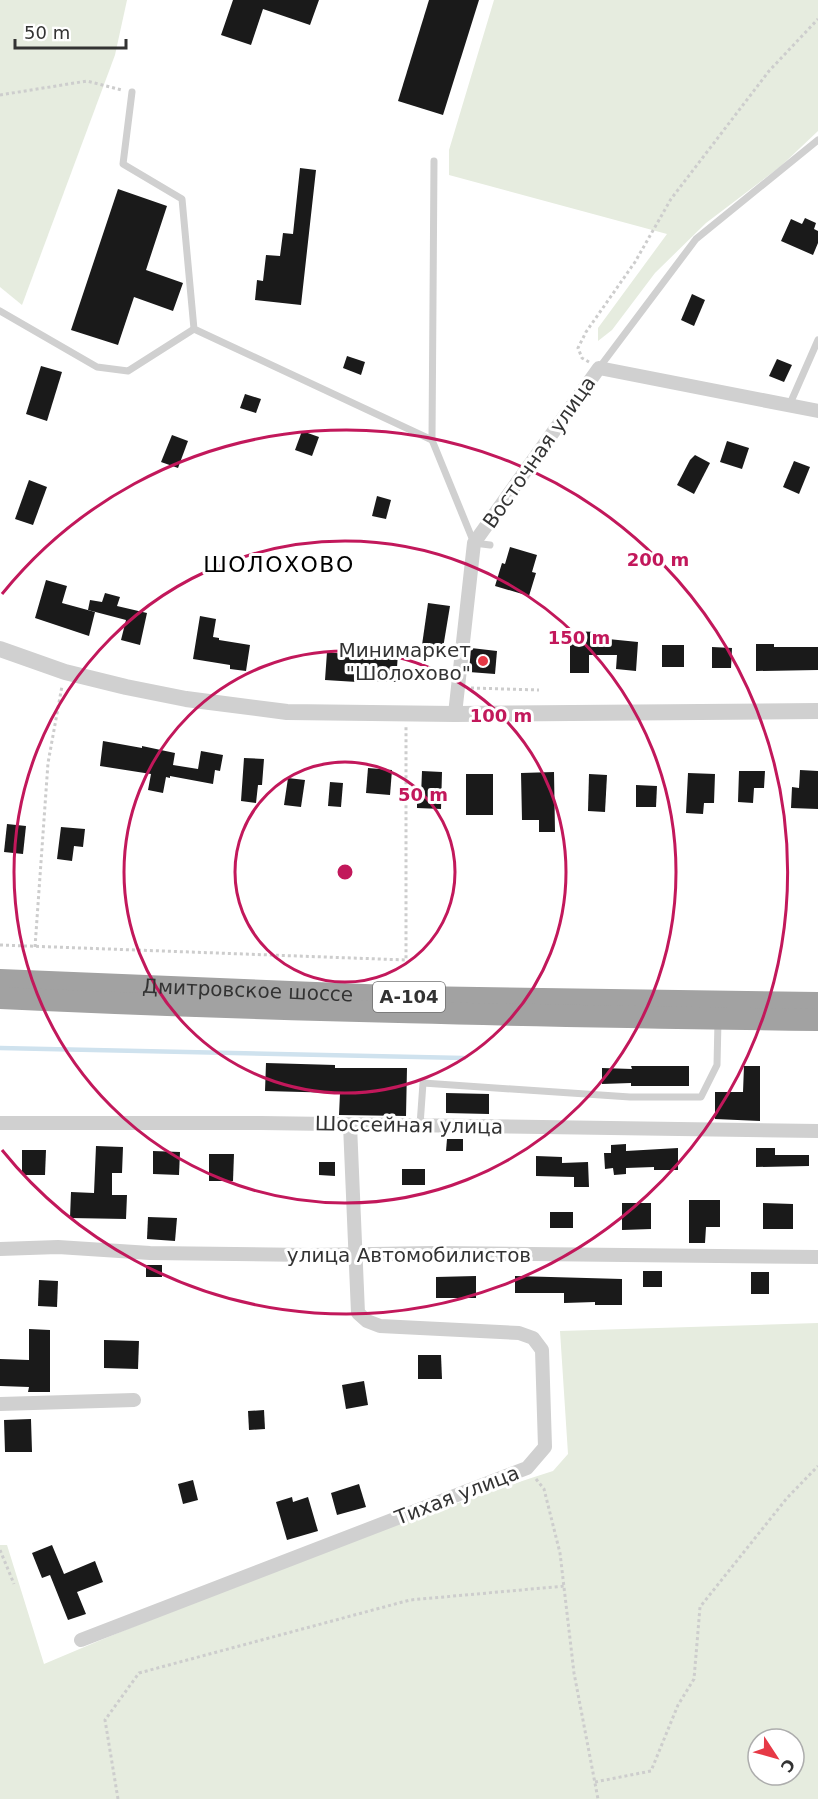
<svg xmlns="http://www.w3.org/2000/svg" width="818" height="1799" font-family="'DejaVu Sans',sans-serif">
  <style>
    .green { fill: #e6ecdf; fill-rule: evenodd }
    .lines { fill: none; stroke-linecap: round; stroke-linejoin: round }
    .stream { stroke: #cfe2ee; stroke-width: 4.5 }
    .building { fill: #1a1a1a }
    .path { stroke: #cdcdcd; stroke-width: 3; stroke-dasharray: 3 3; stroke-linecap: butt }
    .service { stroke: #d0d0d0; stroke-width: 7 }
    .minor { stroke: #d0d0d0; stroke-width: 14 }
    .tertiary { stroke: #d0d0d0; stroke-width: 16 }
    .trunk { stroke: #a2a2a2; stroke-width: 22 }
    .ring { fill: none; stroke: #c2185b; stroke-width: 3 }
    .poi-dot { fill: #e63946; stroke: #fff; stroke-width: 2 }
    .labels { text-anchor: middle; stroke-width: 6; stroke-linejoin: round; paint-order: stroke }
    .shield { fill: #fff; stroke: #707070; stroke-width: 1.5 }
    .shield-label { font-size: 18px; font-weight: bold; fill: #333 }
    .street-label { font-size: 20px; fill: #333; stroke: #fff }
    .poi-label { font-size: 20px; fill: #333; stroke: #fff; text-anchor: end }
    .quarter-label { font-size: 22px; letter-spacing: 1.5px; fill: #000; stroke: #fff }
    .centre { fill: #c2185b; stroke: #fff; stroke-width: 3 }
    .ring-label { font-size: 18px; text-anchor: middle; font-weight: bold; fill: #c2185b; stroke: #fff; stroke-width: 6; stroke-linejoin: round; paint-order: stroke }
  </style>
  <rect width="100%" height="100%" fill="#fff"/>
  <g class="green">
    <polygon points="0,0 127,0 115,55 22,305 0,287"/>
    <polygon points="494,0 818,0 818,131 781,166 706,223 655,273 612,330 598,341 598,328 667,234 449,175 449,150"/>
    <path d="M818 1323V1799H0V1545H7L44 1664C211 1593 380 1527 553 1471L568 1454 560 1331ZM758 1739H794V1775H758Z"/>
  </g>
  <g class="lines">
    <polyline class="stream" points="0,1048 464,1058"/>
  </g>
  <g class="building">
    <polygon points="233,0 319,0 310,25 263,9 251,45 221,35"/>
    <polygon points="429,0 479,0 443,115 398,101"/>
    <polygon points="300,168 316,170 301,305 255,300 257,280 263,281 266,255 280,256 283,233 293,234"/>
    <polygon points="118,189 167,206 146,270 183,283 173,311 134,297 118,345 71,330"/>
    <polygon points="805,218 816,223 814,229 818,231 818,243 813,255 781,241 791,219 802,224"/>
    <polygon points="692,294 705,300 694,326 681,320"/>
    <polygon points="347,356 365,362 361,375 343,368"/>
    <polygon points="777,359 792,365 784,382 769,376"/>
    <polygon points="41,366 62,372 47,421 26,414"/>
    <polygon points="245,394 261,399 256,413 240,408"/>
    <polygon points="302,431 319,437 312,456 295,450"/>
    <polygon points="172,435 188,441 178,468 161,462"/>
    <polygon points="727,441 749,448 742,469 720,462"/>
    <polygon points="695,455 710,463 694,494 677,485 690,460"/>
    <polygon points="794,461 810,467 799,494 783,487"/>
    <polygon points="29,480 47,487 33,525 15,519"/>
    <polygon points="377,496 391,500 386,519 372,516"/>
    <polygon points="510,547 537,555 532,572 536,573 529,596 495,586 502,563 505,564"/>
    <polygon points="46,580 67,586 62,603 95,612 89,636 35,618"/>
    <polygon points="105,593 120,597 117,606 147,613 140,645 121,640 126,620 88,610 90,600 102,602"/>
    <polygon points="428,603 450,606 443,648 422,645"/>
    <polygon points="200,616 216,619 213,637 219,638 219,640 250,645 246,671 230,669 230,665 193,659"/>
    <polygon points="570,631 598,632 598,638 638,642 636,671 616,669 617,655 589,655 589,673 570,673"/>
    <polygon points="756,644 774,644 774,647 818,647 818,670 756,671"/>
    <rect x="662" y="645" width="22" height="22"/>
    <polygon points="712,647 732,648 731,668 712,668"/>
    <polygon points="471,648 497,651 495,674 469,672"/>
    <polygon points="364,650 398,653 396,682 374,681 373,683 325,680 327,652 363,656"/>
    <polygon points="103,741 142,748 142,746 175,753 173,765 198,769 201,751 223,755 220,771 215,770 213,784 170,776 170,778 166,777 163,793 148,790 151,774 100,766"/>
    <polygon points="244,758 264,759 262,785 258,785 256,803 241,801"/>
    <polygon points="368,768 392,770 390,795 366,793"/>
    <polygon points="800,770 818,771 818,809 791,808 792,787 799,788"/>
    <polygon points="422,771 442,772 441,809 417,808 417,795 421,796"/>
    <polygon points="739,771 765,771 764,788 754,788 753,803 738,802"/>
    <polygon points="554,772 555,832 539,832 539,820 522,820 521,773"/>
    <polygon points="688,773 715,774 714,803 704,803 703,814 686,813"/>
    <rect x="466" y="774" width="27" height="41"/>
    <polygon points="589,774 607,775 605,812 588,811"/>
    <polygon points="288,778 305,780 301,807 284,805"/>
    <polygon points="330,782 343,783 341,807 328,806"/>
    <polygon points="636,785 657,786 656,807 636,807"/>
    <polygon points="7,824 26,826 23,854 4,852"/>
    <polygon points="61,827 85,829 83,847 74,846 72,861 57,859"/>
    <polygon points="266,1063 335,1065 335,1068 407,1068 406,1116 339,1115 340,1093 265,1091"/>
    <polygon points="631,1066 689,1066 689,1086 631,1086 631,1083 602,1084 602,1068 632,1069"/>
    <polygon points="744,1066 760,1066 760,1121 715,1119 715,1092 743,1092"/>
    <polygon points="446,1093 489,1094 489,1114 446,1113"/>
    <polygon points="447,1139 463,1139 463,1151 446,1151"/>
    <polygon points="626,1144 626,1151 678,1148 678,1170 654,1170 654,1167 626,1168 626,1174 614,1175 613,1168 605,1169 604,1153 611,1153 611,1145"/>
    <polygon points="96,1146 123,1147 122,1173 112,1173 112,1195 127,1195 126,1219 70,1218 71,1192 94,1193"/>
    <polygon points="756,1148 775,1148 775,1155 809,1155 809,1166 756,1167"/>
    <polygon points="22,1150 46,1150 45,1175 22,1175"/>
    <polygon points="153,1151 180,1152 179,1175 153,1174"/>
    <polygon points="209,1154 234,1154 233,1181 209,1181"/>
    <polygon points="536,1156 562,1157 562,1163 588,1162 589,1187 574,1187 574,1177 536,1176"/>
    <polygon points="319,1162 335,1162 335,1176 319,1175"/>
    <rect x="402" y="1169" width="23" height="16"/>
    <polygon points="689,1200 720,1200 720,1227 706,1227 705,1243 689,1243"/>
    <polygon points="622,1203 651,1203 651,1229 622,1230"/>
    <polygon points="763,1203 793,1204 793,1229 763,1229"/>
    <rect x="550" y="1212" width="23" height="16"/>
    <polygon points="148,1217 177,1218 175,1241 147,1239"/>
    <rect x="146" y="1265" width="16" height="12"/>
    <rect x="643" y="1271" width="19" height="16"/>
    <rect x="751" y="1272" width="18" height="22"/>
    <polygon points="476,1276 476,1298 436,1298 436,1277"/>
    <polygon points="515,1276 622,1279 622,1305 595,1305 595,1302 564,1303 564,1293 515,1293"/>
    <polygon points="39,1280 58,1281 57,1307 38,1306"/>
    <polygon points="29,1329 50,1330 50,1392 28,1392 29,1387 0,1386 0,1359 29,1360"/>
    <polygon points="104,1340 139,1341 138,1369 104,1368"/>
    <polygon points="418,1355 441,1355 442,1379 418,1379"/>
    <polygon points="364,1381 368,1405 346,1409 342,1385"/>
    <polygon points="264,1410 265,1429 249,1430 248,1411"/>
    <polygon points="31,1419 32,1452 5,1452 4,1420"/>
    <polygon points="193,1480 198,1500 183,1504 178,1484"/>
    <polygon points="359,1484 366,1507 337,1515 331,1493"/>
    <polygon points="292,1497 293,1502 308,1497 318,1531 287,1540 276,1502"/>
    <polygon points="52,1545 64,1574 95,1561 103,1582 77,1592 86,1614 68,1620 50,1575 42,1578 32,1553"/>
  </g>
  <g class="lines">
    <g class="path">
      <polyline points="0,95 87,81 122,90"/>
      <polyline points="589,362 582,358 578,348 586,332 635,262 671,199 769,71 818,19"/>
      <polyline points="471,688 539,690"/>
      <polyline points="0,945 406,960 406,727"/>
      <polyline points="35,947 48,763 62,686"/>
      <polyline points="536,1479 544,1489 560,1553 574,1673 598,1799"/>
      <polyline points="0,1550 14,1584"/>
      <polyline points="595,1782 651,1771 678,1705 694,1679 700,1607 787,1498 818,1466"/>
      <polyline points="118,1799 105,1720 139,1673 410,1600 565,1586"/>
    </g>
    <g class="service">
      <polyline points="132,92 123,164 182,199 194,329 432,440 434,161"/>
      <polyline points="0,311 97,367 128,371 194,329"/>
      <polyline points="599,368 696,239 818,140"/>
      <polyline points="789,406 818,340"/>
      <polyline points="432,440 474,543 490,545"/>
      <polyline points="420,1125 423,1083 630,1097 701,1097 717,1065 718,1021"/>
    </g>
    <g class="minor">
      <polyline points="455,714 474,543 599,368 818,411"/>
      <polyline points="0,1123 261,1123 818,1131"/>
      <polyline points="0,1249 58,1247 150,1253 310,1255 435,1253 818,1257"/>
      <polyline points="0,1404 134,1400"/>
      <polyline points="81,1640 527,1468 545,1447 542,1350 533,1338 519,1333 380,1326 367,1321 358,1313 350,1125"/>
    </g>
    <polyline class="tertiary" points="0,649 65,672 126,687 186,699 287,712 455,714 818,711"/>
    <g class="trunk">
      <path id="s1" d="M0 980 414 997 818 1003"/>
      <path d="M0 998C273 1011 545 1016 818 1020"/>
    </g>
  </g>
  <g class="ring">
    <circle cx="345" cy="872" r="110"/>
    <circle cx="345" cy="872" r="221"/>
    <circle cx="345" cy="872" r="331"/>
    <path d="M2 594A442 442 0 1 1 2 1150"/>
  </g>
  <circle class="poi-dot" cx="483" cy="661" r="6"/>
  <g class="labels">
    <rect class="shield" x="373" y="982" width="72" height="30" rx="4.5"/>
    <g class="shield-label">
      <text x="409" y="1003">А-104</text>
    </g>
    <g class="street-label">
      <text transform="translate(539 452) rotate(-55)" y="7">Восточная улица</text>
      <text dy="7" stroke="none"><textPath href="#s1" startOffset="248">Дмитровское шоссе</textPath></text>
      <text transform="translate(409 1125) rotate(1)" y="7">Шоссейная улица</text>
      <text x="409" y="1262">улица Автомобилистов</text>
      <text transform="translate(457 1495) rotate(-21)" y="7">Тихая улица</text>
    </g>
    <g class="poi-label">
      <text x="471" y="657">Минимаркет<tspan x="471" dy="23">"Шолохово"</tspan></text>
    </g>
    <g class="quarter-label">
      <text x="279" y="572">ШОЛОХОВО</text>
    </g>
  </g>
  <circle cx="345" cy="872" r="9" class="centre"/>
  <g class="ring-label">
    <text x="658" y="566">200 m</text>
    <text x="579" y="644">150 m</text>
    <text x="501" y="722">100 m</text>
    <text x="423" y="801">50 m</text>
  </g>
  <g transform="translate(776 1757) rotate(126)"><circle r="28" fill="#ffffff" stroke="#adadad" stroke-width="1.5"/>
  <path d="M0-4.5L10 22L0 15L-10 22Z" fill="#e63946"/>
  <text y="-9" font-size="16" font-weight="bold" text-anchor="middle" fill="#333333">С</text>
  </g>
  <path d="M15 39v9h111v-9" fill="none" stroke="#333333" stroke-width="3"/>
  <text x="24" y="39" font-size="18" fill="#333333" stroke="#ffffff" stroke-width="4.5" paint-order="stroke">50 m</text>
</svg>
